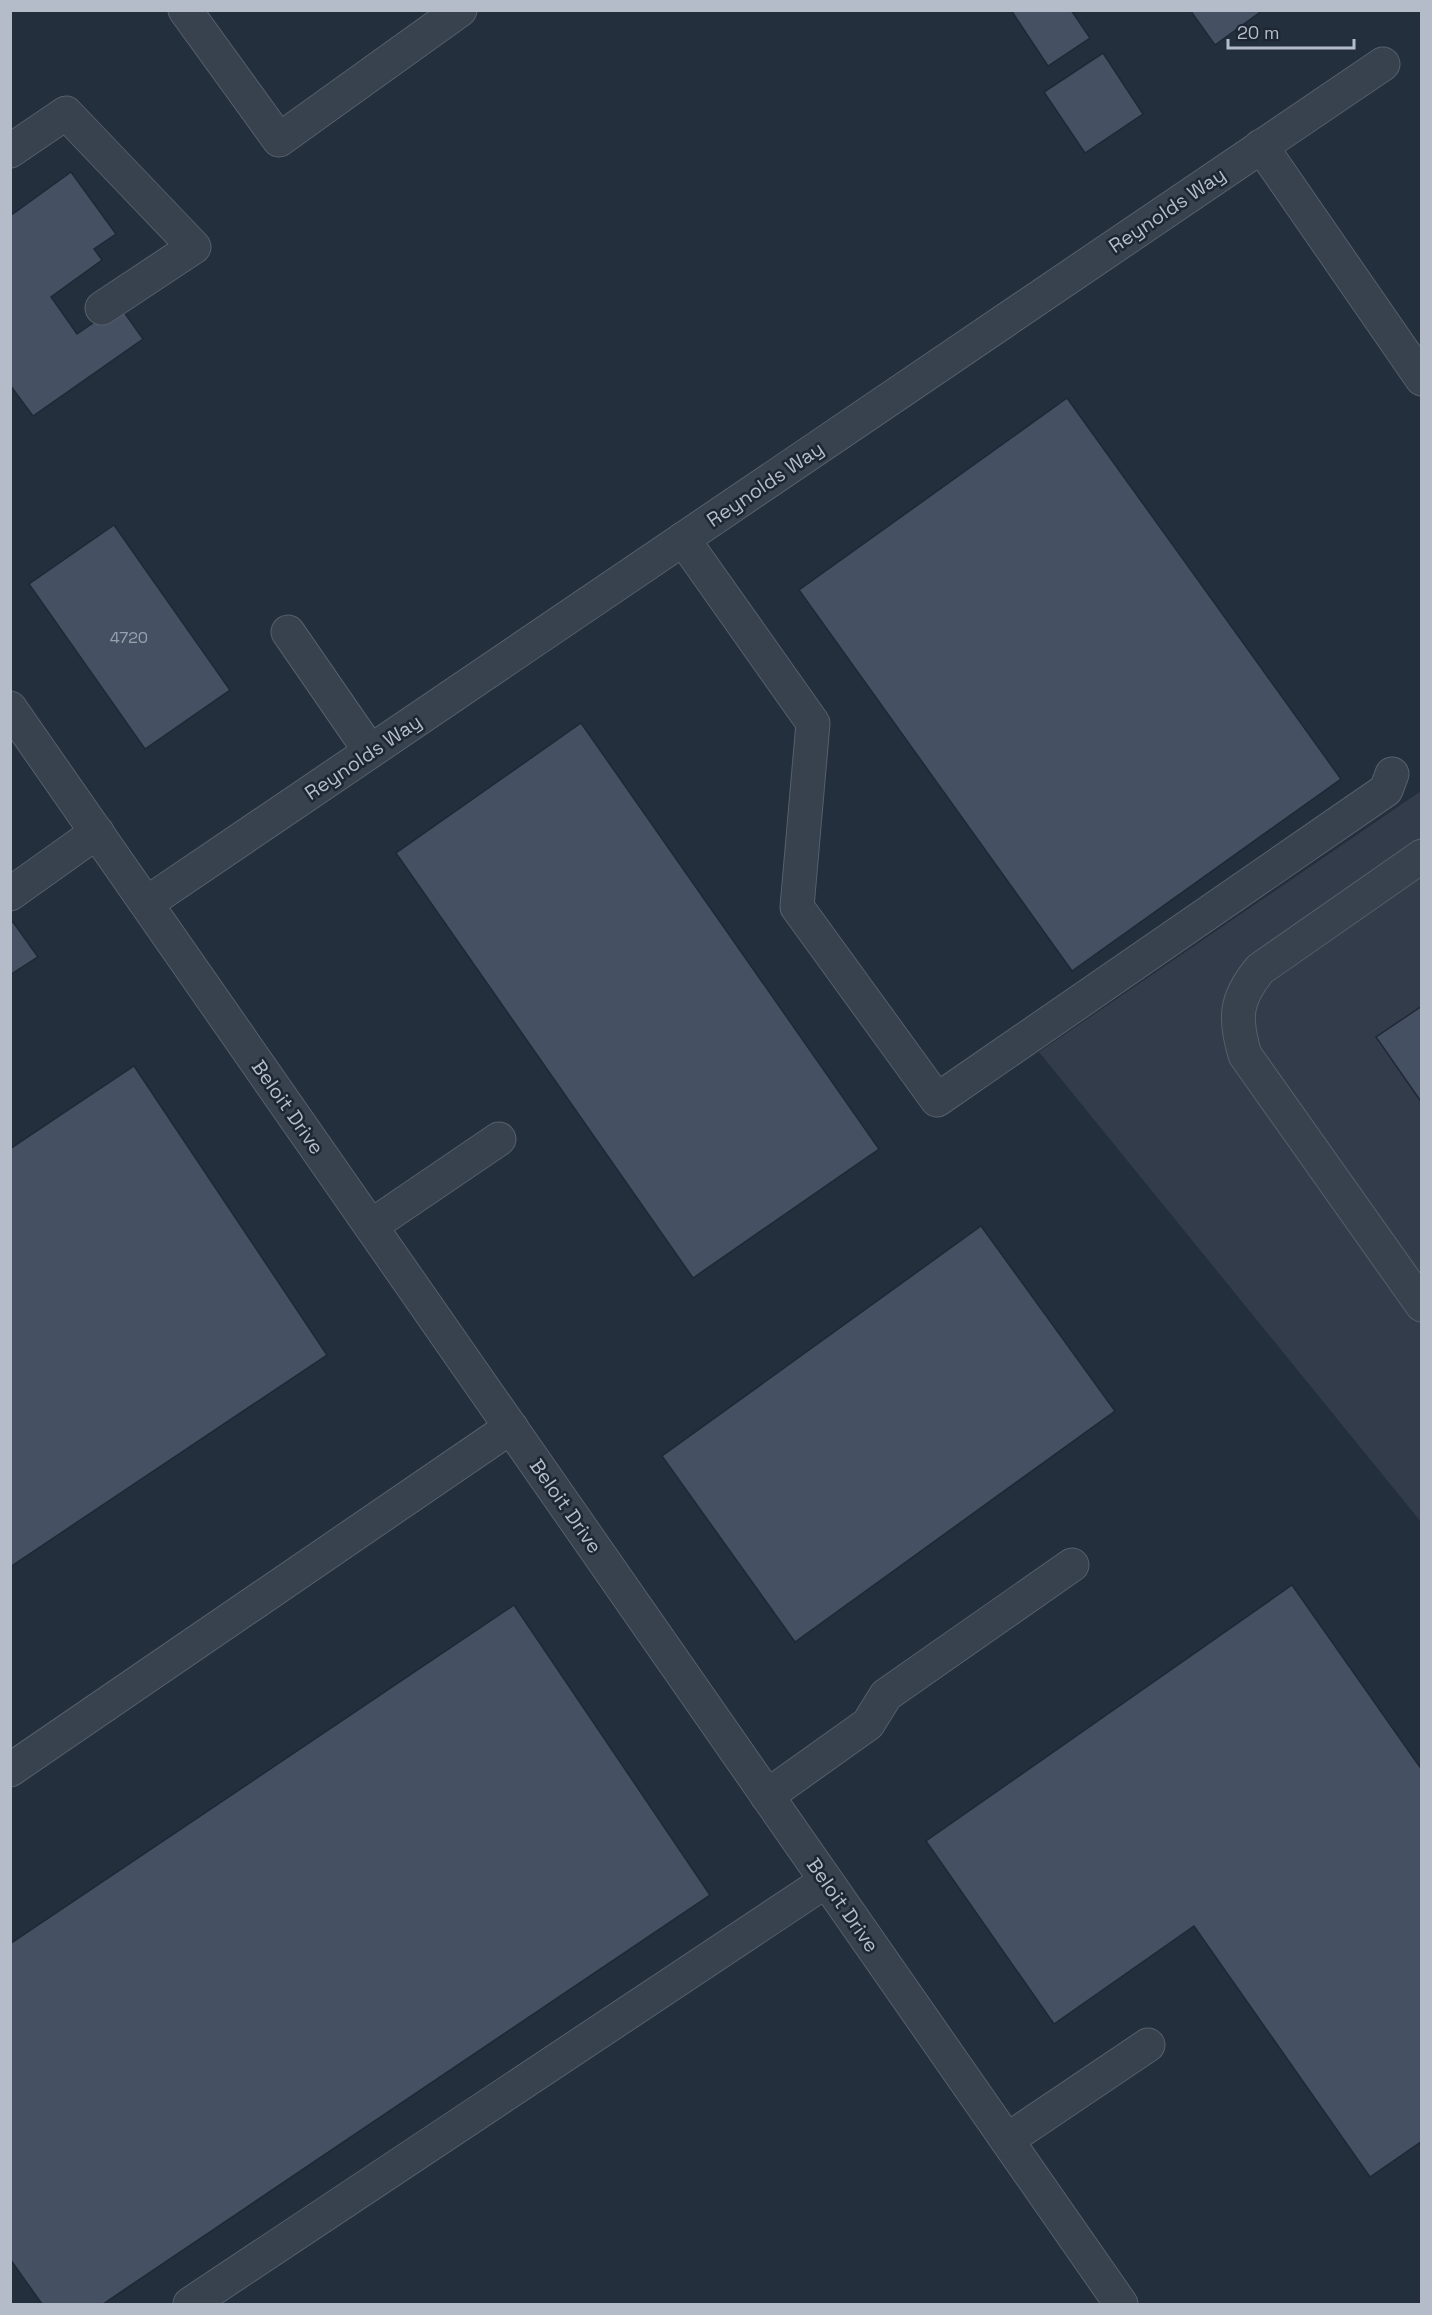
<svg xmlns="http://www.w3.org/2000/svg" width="1432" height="2315" font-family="'Space Grotesk',sans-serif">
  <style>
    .airport { fill: #323c4b }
    .building { fill: #455162; stroke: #1f2835; stroke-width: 1.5 }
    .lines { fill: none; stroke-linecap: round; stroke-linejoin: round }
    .minor-casing { stroke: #565f6c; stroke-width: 35 }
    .minor { stroke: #38414e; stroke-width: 33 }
    .labels { text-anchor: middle; stroke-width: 5; stroke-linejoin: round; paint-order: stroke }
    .number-label { font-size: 16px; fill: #98a1af }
    .street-label { font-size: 20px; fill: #b4bcc9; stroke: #1d2633 }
  </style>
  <rect width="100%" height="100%" fill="#242f3e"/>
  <polygon class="airport" points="1421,791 1421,1522 1039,1052"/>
  <g class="building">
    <polygon points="1011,10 1071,10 1090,38 1048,66"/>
    <polygon points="1190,10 1263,10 1215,45"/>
    <polygon points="1103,53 1143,114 1085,153 1044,92"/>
    <polygon points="71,172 116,234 94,249 102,260 51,297 77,334 119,305 143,339 33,416 10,385 10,216"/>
    <polygon points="1067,398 1341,779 1072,971 799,590"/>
    <polygon points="114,525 230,690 145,749 29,584"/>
    <polygon points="581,723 879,1149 693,1278 396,853"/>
    <polygon points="13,922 38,957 10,975 10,924"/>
    <polygon points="1422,1006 1422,1103 1376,1037"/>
    <polygon points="134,1066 327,1355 10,1567 10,1149"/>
    <polygon points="981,1226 1115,1411 795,1642 662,1456"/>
    <polygon points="1292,1585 1422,1770 1422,2141 1370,2177 1194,1926 1054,2024 926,1841"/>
    <polygon points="514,1605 710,1895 103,2304 42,2304 10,2259 10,1944"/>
  </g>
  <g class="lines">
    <defs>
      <g id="minor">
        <polyline points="185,10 279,140 460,10"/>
        <polyline points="1261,146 1422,379"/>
        <polyline points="10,151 66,113 194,247 102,308"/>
        <polyline points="683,539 813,723 797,907 937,1100 1386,790 1392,774"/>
        <polyline points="288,632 370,751"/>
        <polyline points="10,708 1121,2304"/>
        <path d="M1422 856 1260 969C1235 999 1234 1018 1245 1055L1422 1305"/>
        <polyline points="10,894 97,832"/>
        <polyline points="147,903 1383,64"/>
        <polyline points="371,1226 499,1139"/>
        <polyline points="10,1770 511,1427"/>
        <polyline points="767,1796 868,1724 886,1695 1072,1565"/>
        <polyline points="1007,2140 1148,2045"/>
        <polyline points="190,2304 826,1881"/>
      </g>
    </defs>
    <use href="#minor" class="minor-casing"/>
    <use href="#minor" class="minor"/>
  </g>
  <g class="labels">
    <g class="number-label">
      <text x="129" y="643">4720</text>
    </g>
    <g class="street-label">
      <text transform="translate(1167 210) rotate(-34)" y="7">Reynolds Way</text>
      <text transform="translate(765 484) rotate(-34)" y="7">Reynolds Way</text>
      <text transform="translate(363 757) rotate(-34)" y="7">Reynolds Way</text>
      <text transform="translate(288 1107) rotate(55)" y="7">Beloit Drive</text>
      <text transform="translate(566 1506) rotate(55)" y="7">Beloit Drive</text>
      <text transform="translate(843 1905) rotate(55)" y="7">Beloit Drive</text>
    </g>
  </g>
  <rect width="1432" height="2315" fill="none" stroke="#b4bcc9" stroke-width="24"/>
  <path d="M1228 39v9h126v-9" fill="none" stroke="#b4bcc9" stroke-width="3"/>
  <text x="1237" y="39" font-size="18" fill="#b4bcc9" stroke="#1d2633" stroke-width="4.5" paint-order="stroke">20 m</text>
</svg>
